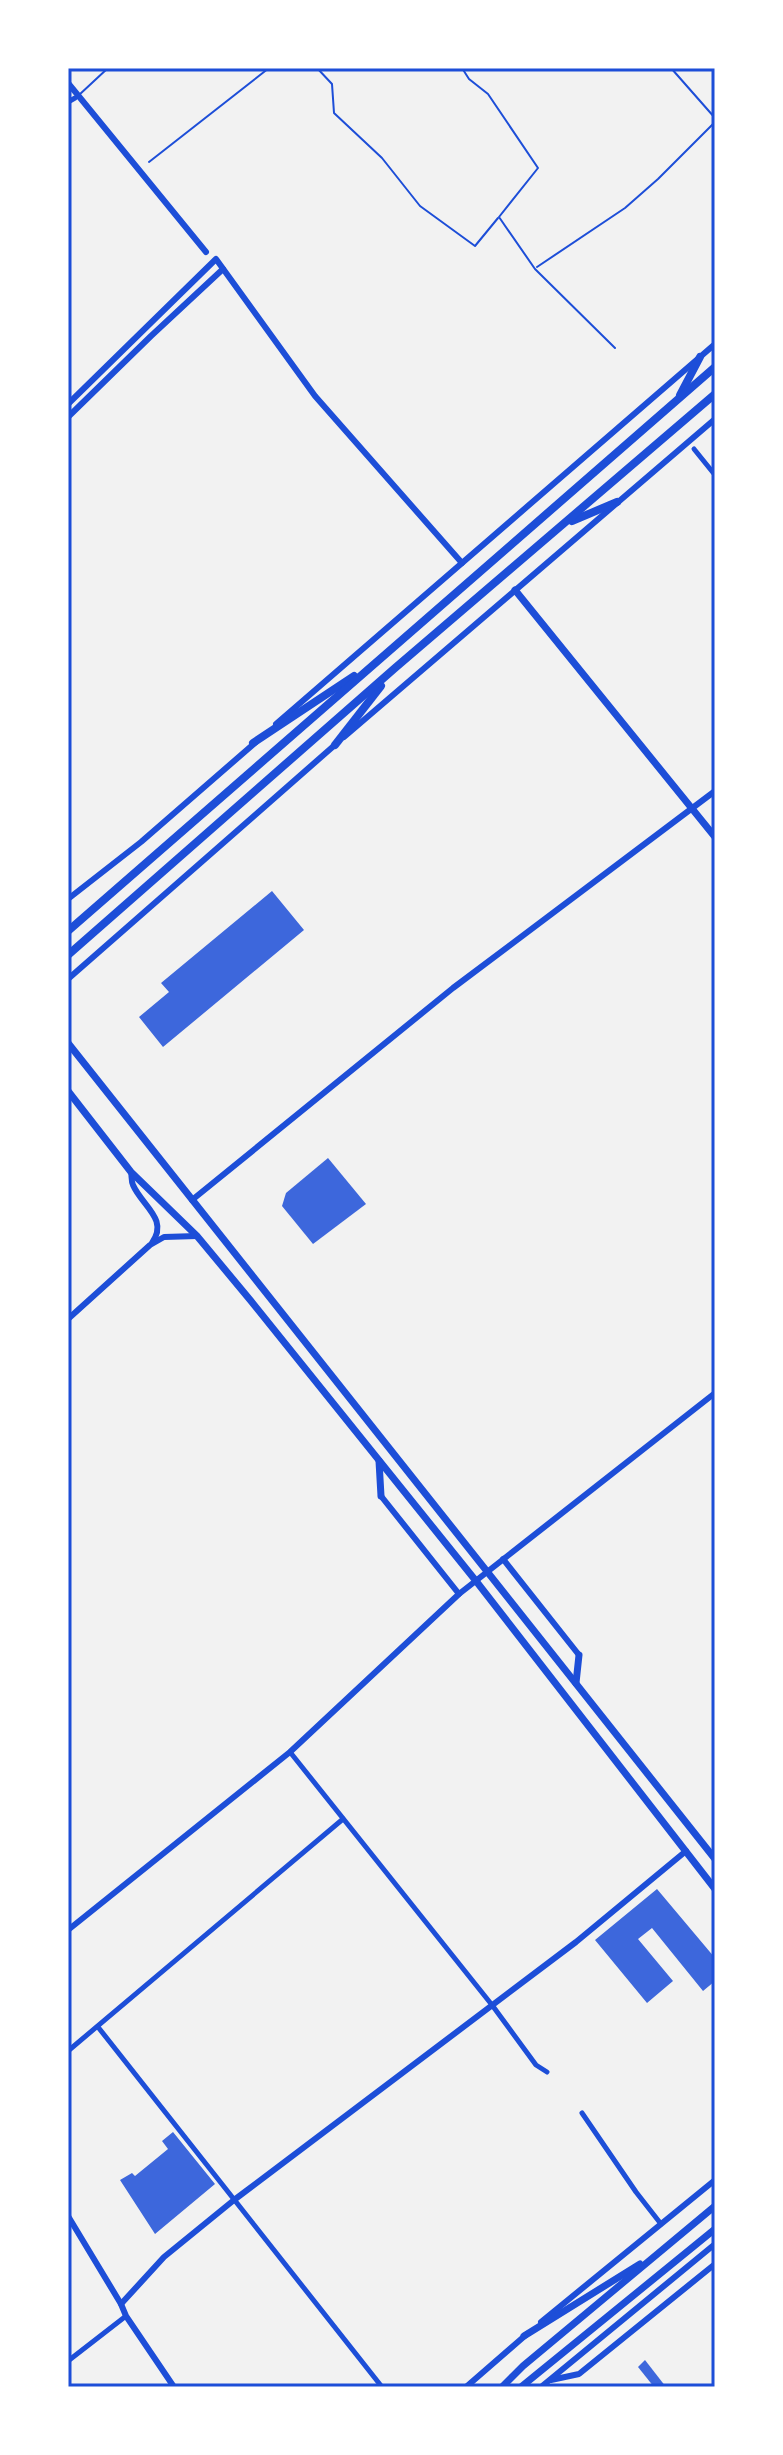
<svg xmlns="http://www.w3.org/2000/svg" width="783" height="2455" font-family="'DM Sans',sans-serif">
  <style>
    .building { fill: #3d67dc }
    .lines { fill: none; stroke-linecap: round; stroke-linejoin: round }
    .service { stroke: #1d4ed8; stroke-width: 2 }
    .minor { stroke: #1d4ed8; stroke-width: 5 }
    .tertiary { stroke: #1d4ed8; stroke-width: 6 }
    .secondary { stroke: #1d4ed8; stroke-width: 7 }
    .primary { stroke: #1d4ed8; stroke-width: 7 }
    .trunk { stroke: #1d4ed8; stroke-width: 8 }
    .neatline { fill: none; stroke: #1d4ed8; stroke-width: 3 }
  </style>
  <rect width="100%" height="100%" fill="#f2f2f2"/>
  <g class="building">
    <polygon points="272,891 304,930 163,1047 139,1017 169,992 161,983"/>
    <polygon points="328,1158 366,1204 313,1244 282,1206 286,1193"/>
    <polygon points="657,1889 715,1958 715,1981 703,1991 652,1928 638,1939 673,1981 647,2003 595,1940"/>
    <polygon points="173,2132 215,2184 155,2234 120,2180 132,2173 135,2176 168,2149 162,2141"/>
    <polygon points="645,2360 666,2387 654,2387 638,2367"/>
  </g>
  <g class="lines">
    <g class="service">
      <polyline points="317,68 332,84 334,113 382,158 420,206 475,246 498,218"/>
      <polyline points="462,68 469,79 488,94 538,168 499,217 535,269 615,348"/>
      <polyline points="671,68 715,118"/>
      <polyline points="79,95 108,68"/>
      <polyline points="149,162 269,68"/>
      <polyline points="537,267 625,208 658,179 715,122"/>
    </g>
    <g class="minor">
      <polyline points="68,102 75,98"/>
      <polyline points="694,449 715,475"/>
      <polyline points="290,1752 492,2005 536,2065 547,2072"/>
      <polyline points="98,2027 382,2387"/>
      <polyline points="68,2051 343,1819"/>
      <polyline points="582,2113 636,2192 661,2224"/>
      <polyline points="68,2361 126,2316"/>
    </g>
    <g class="tertiary">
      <polyline points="68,83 206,252"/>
      <polyline points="68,404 216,259 315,396 462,563"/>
      <polyline points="68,417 151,336 223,269"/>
      <polyline points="276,724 715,344"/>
      <polyline points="344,737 715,419"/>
      <polyline points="68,899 141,842 256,742"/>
      <polyline points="68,979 336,744"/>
      <path d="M131 1172C132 1176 131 1181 133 1185 142 1206 169 1219 152 1243"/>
      <polyline points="192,1200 453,988 715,791"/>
      <polyline points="68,1319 150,1245 164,1237 197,1236"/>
      <polyline points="381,1496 459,1594"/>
      <polyline points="503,1559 579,1655"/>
      <polyline points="68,1930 290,1752 459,1594 715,1393"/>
      <polyline points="68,2216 121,2304 126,2316 174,2387"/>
      <polyline points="121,2304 164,2257 234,2200 576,1942 686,1851"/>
      <polyline points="541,2322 715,2180"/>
      <polyline points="551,2380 579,2374 715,2264"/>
      <polyline points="466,2387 527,2334"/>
      <polyline points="541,2387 715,2244"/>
    </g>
    <g class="secondary">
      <polyline points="515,590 715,837"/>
      <polyline points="524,2336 640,2264"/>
      <polyline points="502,2387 523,2366 715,2206"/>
      <polyline points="521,2387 715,2229"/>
    </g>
    <g class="primary">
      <polyline points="68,1043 715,1859"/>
      <polyline points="68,1091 131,1172 197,1236 251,1301 476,1581 715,1889"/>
      <polyline points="379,1461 381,1496"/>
      <polyline points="576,1683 579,1655"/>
    </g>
    <g class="trunk">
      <polyline points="680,395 700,357"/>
      <polyline points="572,521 617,502"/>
      <polyline points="253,743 354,676"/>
      <polyline points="335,745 381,686"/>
      <polyline points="68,931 715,367"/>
      <polyline points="68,955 395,668 715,394"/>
    </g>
  </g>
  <rect width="783" height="2455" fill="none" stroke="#ffffff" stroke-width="140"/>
  <rect x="70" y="70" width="643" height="2315" class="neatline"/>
</svg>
